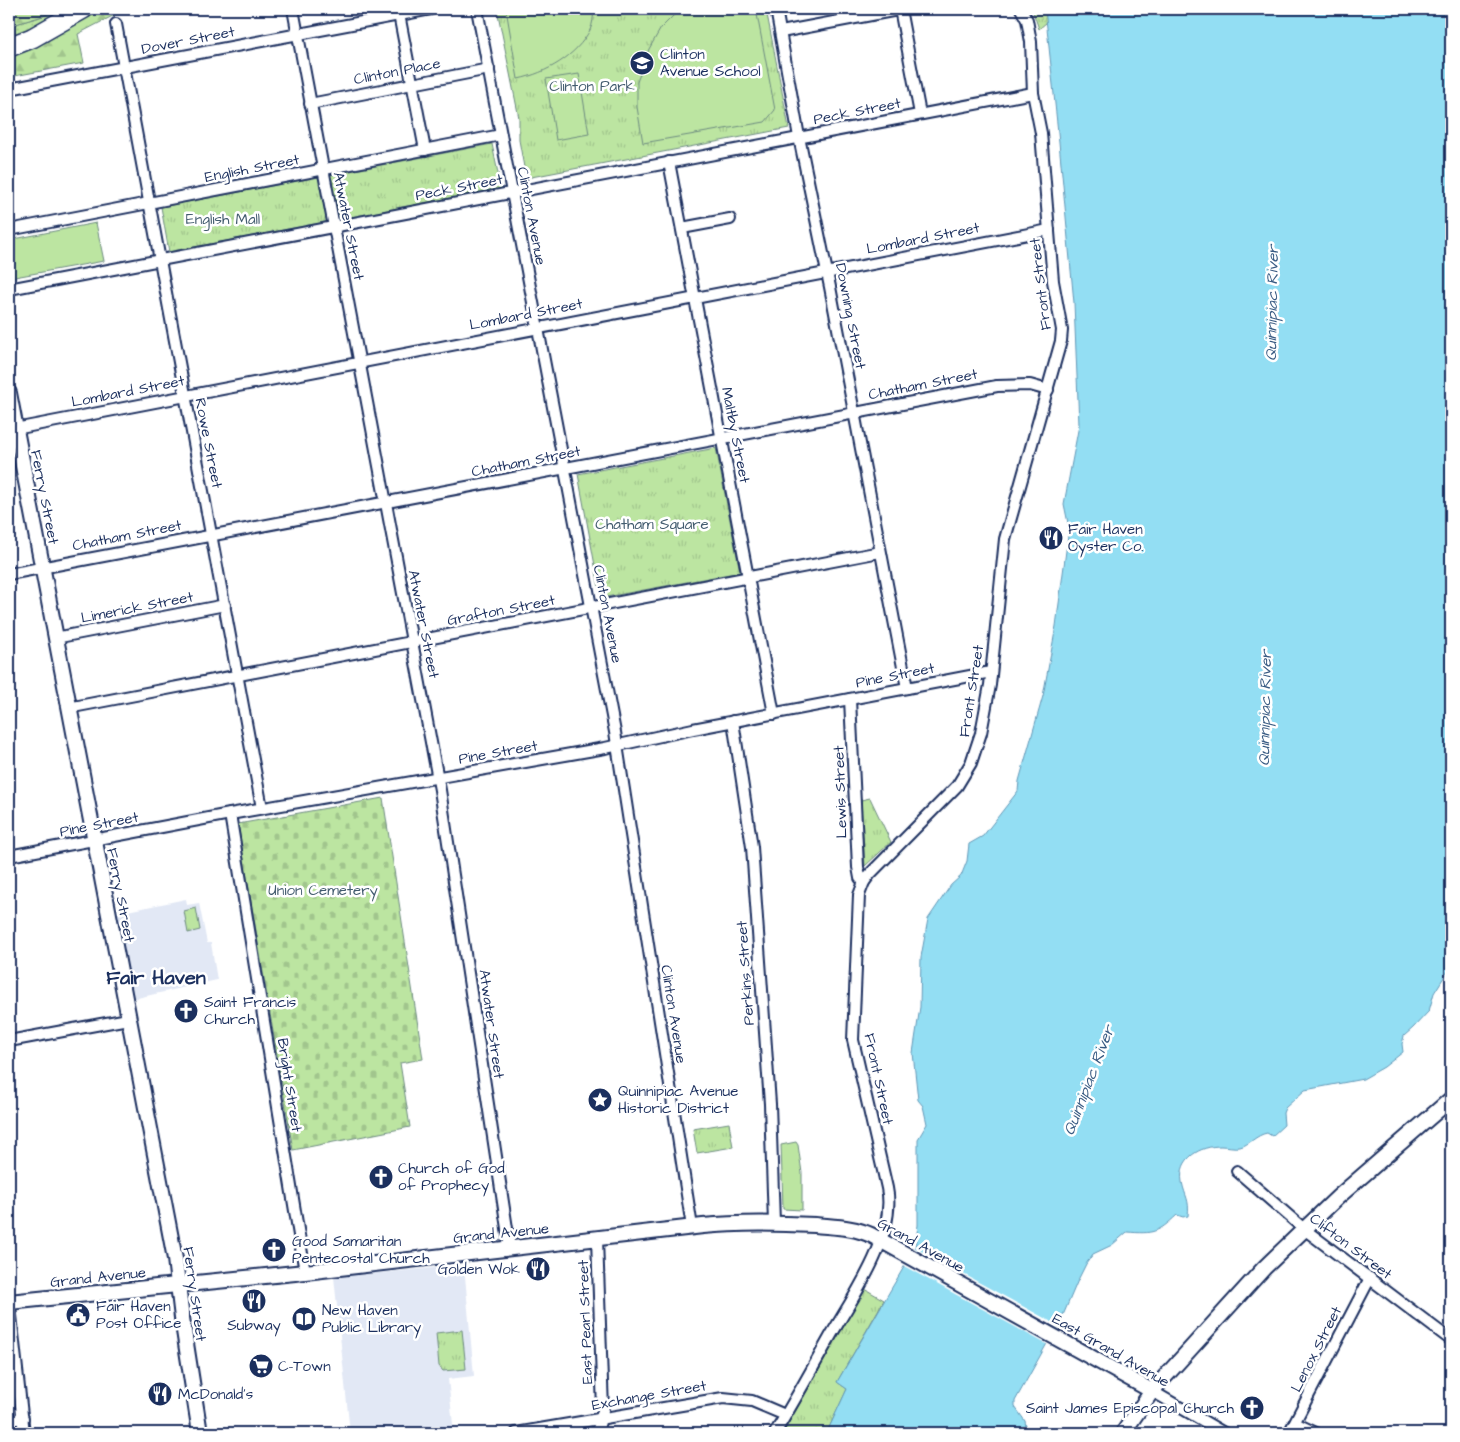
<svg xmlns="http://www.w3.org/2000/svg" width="1460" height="1442" font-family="'Architects Daughter',sans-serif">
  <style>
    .built { fill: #e2e8f5 }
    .grass { fill: url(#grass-dots); stroke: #6c8a80 }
    .forest { fill: url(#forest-firs); stroke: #6c8a80 }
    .cemetery { fill: url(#cemetery-stones); stroke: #6c8a80 }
    .park { fill: url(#park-tufts); stroke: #6c8a80 }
    .garden { fill: #bce5a1; stroke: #6c8a80 }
    .water { fill: #93def3; stroke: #6398b7 }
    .pier { fill: #fff }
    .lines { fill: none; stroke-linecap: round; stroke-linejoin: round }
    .street-casing { stroke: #1b2f5e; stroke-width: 14 }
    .secondary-casing { stroke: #1b2f5e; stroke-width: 18 }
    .highway-casing { stroke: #1b2f5e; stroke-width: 22 }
    .street { stroke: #fff; stroke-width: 10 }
    .secondary { stroke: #fff; stroke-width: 14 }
    .highway { stroke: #fff; stroke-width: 19 }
    .labels { text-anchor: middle; stroke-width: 5; stroke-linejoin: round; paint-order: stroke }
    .street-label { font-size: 15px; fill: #1b2f5e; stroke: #fff }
    .poi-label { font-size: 15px; fill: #1b2f5e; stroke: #fff; text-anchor: start }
    .park-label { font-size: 15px; fill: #435c6f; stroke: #fff }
    .water-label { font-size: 16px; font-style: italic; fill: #395b83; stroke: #fff }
    .district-label { font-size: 20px; font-weight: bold; fill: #1b2f5e; stroke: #fff }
  </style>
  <defs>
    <pattern id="grass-dots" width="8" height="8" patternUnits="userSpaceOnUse" patternTransform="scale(1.25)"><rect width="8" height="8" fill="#bce5a1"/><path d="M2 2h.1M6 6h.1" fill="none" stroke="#a1c58d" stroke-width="1.8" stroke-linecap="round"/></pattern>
    <pattern id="forest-firs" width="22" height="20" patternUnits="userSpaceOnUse" patternTransform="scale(1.25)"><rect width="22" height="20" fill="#bce5a1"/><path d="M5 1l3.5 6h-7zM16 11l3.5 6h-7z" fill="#a1c58d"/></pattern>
    <pattern id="cemetery-stones" width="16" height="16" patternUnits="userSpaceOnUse" patternTransform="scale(1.25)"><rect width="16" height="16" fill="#bce5a1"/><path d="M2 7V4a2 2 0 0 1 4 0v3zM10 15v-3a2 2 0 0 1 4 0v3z" fill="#a1c58d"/></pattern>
    <pattern id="park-tufts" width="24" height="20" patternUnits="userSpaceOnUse" patternTransform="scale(1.25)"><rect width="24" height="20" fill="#bce5a1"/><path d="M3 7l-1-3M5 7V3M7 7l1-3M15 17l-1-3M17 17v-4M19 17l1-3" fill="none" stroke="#a1c58d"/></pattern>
  </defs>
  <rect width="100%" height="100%" fill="#fff"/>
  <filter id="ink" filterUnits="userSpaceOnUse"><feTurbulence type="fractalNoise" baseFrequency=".02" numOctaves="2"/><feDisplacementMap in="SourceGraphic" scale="10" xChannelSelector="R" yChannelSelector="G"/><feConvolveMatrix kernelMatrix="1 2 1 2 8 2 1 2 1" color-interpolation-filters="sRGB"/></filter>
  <g filter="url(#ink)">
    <g class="built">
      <polygon points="186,899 187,905 199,903 207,943 211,943 217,980 124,1001 108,915"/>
      <polygon points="464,1265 474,1376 448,1379 454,1433 350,1433 334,1277"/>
    </g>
    <polygon class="grass" points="58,9 74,9 9,41 9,26 43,16"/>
    <g class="forest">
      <polygon points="9,9 58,9 43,16 9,26"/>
      <polygon points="99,9 126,9 78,34 84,63 9,77 9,56 55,34"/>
    </g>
    <polygon class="cemetery" points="383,798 423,1059 400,1063 410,1127 293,1150 238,824"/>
    <g class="park">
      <polygon points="497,9 766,9 789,128 526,178 519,140 519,118"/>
      <polygon points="1032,9 1045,9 1047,22 1039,29"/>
      <polygon points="492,144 501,188 169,252 161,207"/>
      <polygon points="716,448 740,572 601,598 578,474"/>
      <polygon points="870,798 891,842 865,866 861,800"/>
      <polygon points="196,908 200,930 188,933 184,911"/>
      <polygon points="729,1123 733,1147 697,1153 693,1129"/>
      <polygon points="865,1289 884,1300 837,1382 847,1389 828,1430 832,1433 783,1433"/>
      <polygon points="462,1330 466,1369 443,1371 439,1366 436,1333"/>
    </g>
    <g class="garden">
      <path d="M506 9H594V11C593 17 593 24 590 30 576 56 547 73 518 79Z"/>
      <polygon points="680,9 756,9 775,110 765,122 643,143 637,107 637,82 649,49 661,28"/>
      <polygon points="579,74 589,134 556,140 546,79"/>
      <polygon points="96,223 104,261 9,278 9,240"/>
      <polygon points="796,1142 798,1145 802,1173 802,1210 783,1209 781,1145"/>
    </g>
    <path class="water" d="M1045 9H1451V966L1434 993 1429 1011 1413 1028 1404 1036 1402 1044 1403 1052 1384 1067 1363 1079 1305 1090 1285 1108 1283 1113 1284 1125 1272 1136 1267 1133C1256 1135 1249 1145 1240 1147 1234 1148 1227 1146 1221 1146 1200 1146 1178 1158 1182 1182 1185 1197 1190 1199 1188 1216L1183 1217 1177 1215C1158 1233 1153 1234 1127 1232L1112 1245 1093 1254 1086 1264 1078 1280 1064 1313 1015 1401V1407L1025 1421 1027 1433H832L828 1430 847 1389 837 1382 915 1248 918 1225V1139L927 1124 923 1106 918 1100 913 1053 920 1007 921 957 928 919 951 885 961 876 967 861 969 844 983 836 1018 791 1019 781 1043 696 1056 626 1069 528 1064 504 1079 425 1074 303 1059 142Z"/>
    <polygon class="pier" points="912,1246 1059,1326 1048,1345 902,1265"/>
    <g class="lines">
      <defs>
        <g id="street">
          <polyline points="293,9 440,790 510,1248"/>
          <polyline points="398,9 425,150"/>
          <polyline points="477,9 615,732 692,1227"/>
          <polyline points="776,9 799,137 830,287 907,688"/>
          <polyline points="900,9 920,114"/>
          <polyline points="116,24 262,808"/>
          <polyline points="781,32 903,9"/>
          <polyline points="9,89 431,9"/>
          <polyline points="310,104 489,69"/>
          <polyline points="669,162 774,714"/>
          <polyline points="682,228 730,219"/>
          <polyline points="9,230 501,135"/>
          <polyline points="9,289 1033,93"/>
          <polyline points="15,429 1049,230"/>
          <polyline points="9,574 997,386 1030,385 1048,390"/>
          <polyline points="55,638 225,605"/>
          <polyline points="850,699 858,867 860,878 864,882"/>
          <polyline points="68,708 880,552"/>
          <polyline points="733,721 752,847 770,1104 774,1223"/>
          <polyline points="230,814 305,1272"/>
          <polyline points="9,856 230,814 605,748 693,729 991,672"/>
          <polyline points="9,1041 128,1019"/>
          <polyline points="1237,1171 1304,1229 1451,1340"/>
          <polyline points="9,1297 24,1433"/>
          <polyline points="1152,1391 1224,1433"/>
          <polyline points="9,1420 23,1418"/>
          <polyline points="1295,1423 1316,1433"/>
          <polyline points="516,1433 723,1398 752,1401 785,1415"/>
          <polyline points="597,1433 603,1410 597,1239"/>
          <path d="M775 1433C794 1402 812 1369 830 1337 853 1297 897 1236 887 1188L853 1040 859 895 864 882 870 874 957 786 971 763 981 733 990 685 1005 539 1061 341 1062 330 1053 281 1041 133 1033 93 1031 42 1027 20 1021 9"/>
          <polyline points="1289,1433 1370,1278"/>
        </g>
        <g id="secondary">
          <polyline points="9,393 175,1259 182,1318 200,1433"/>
          <path d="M9 1302 305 1272 703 1226C741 1222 777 1223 815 1225 834 1227 854 1227 871 1235L1152 1391"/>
          <polyline points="1123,1433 1152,1391 1264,1268 1338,1197 1451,1099"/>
        </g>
        <polyline id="highway" points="9,47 32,38 83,9"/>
      </defs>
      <use href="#street" class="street-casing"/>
      <use href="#secondary" class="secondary-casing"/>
      <use href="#highway" class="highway-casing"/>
      <use href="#street" class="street"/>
      <use href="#secondary" class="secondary"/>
      <use href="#highway" class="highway"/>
    </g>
  </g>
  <defs>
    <symbol id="school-disc" viewBox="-11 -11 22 22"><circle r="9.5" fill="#1b2f5e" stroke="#fff"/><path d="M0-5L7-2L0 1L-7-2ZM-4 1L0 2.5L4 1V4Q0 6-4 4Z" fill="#fff"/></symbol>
    <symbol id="restaurant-disc" viewBox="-11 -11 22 22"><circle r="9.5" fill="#1b2f5e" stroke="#fff"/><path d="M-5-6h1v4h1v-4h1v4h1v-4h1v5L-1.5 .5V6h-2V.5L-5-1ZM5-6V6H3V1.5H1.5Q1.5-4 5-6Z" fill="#fff"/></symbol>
    <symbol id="church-disc" viewBox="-11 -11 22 22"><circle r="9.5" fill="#1b2f5e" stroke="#fff"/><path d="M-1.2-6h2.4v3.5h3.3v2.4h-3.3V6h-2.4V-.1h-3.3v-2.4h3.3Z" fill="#fff"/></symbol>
    <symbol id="sight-disc" viewBox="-11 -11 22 22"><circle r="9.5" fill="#1b2f5e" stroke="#fff"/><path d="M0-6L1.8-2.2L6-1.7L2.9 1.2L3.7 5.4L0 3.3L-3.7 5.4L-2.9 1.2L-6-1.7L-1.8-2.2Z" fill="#fff"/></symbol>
    <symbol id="civic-disc" viewBox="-11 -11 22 22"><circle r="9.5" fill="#1b2f5e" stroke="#fff"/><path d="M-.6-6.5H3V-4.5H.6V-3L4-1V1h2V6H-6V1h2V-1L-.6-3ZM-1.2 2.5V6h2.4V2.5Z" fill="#fff"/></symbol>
    <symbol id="library-disc" viewBox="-11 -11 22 22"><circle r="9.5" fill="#1b2f5e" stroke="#fff"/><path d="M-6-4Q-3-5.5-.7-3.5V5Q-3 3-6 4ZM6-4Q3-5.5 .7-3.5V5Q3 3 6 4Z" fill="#fff"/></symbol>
    <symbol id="supermarket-disc" viewBox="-11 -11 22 22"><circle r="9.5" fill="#1b2f5e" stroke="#fff"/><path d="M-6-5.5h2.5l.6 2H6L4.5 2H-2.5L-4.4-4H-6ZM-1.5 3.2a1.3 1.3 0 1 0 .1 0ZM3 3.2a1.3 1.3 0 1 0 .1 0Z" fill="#fff"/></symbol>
  </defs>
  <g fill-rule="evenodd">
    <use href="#school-disc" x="628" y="49" width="28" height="28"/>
    <use href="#restaurant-disc" x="1037" y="524" width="28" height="28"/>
    <use href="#church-disc" x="172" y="997" width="28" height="28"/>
    <use href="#sight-disc" x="586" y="1086" width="28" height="28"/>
    <use href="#church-disc" x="367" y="1163" width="28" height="28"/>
    <use href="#church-disc" x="260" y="1236" width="28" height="28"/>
    <use href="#restaurant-disc" x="524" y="1255" width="28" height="28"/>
    <use href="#restaurant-disc" x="240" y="1287" width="28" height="28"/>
    <use href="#civic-disc" x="64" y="1301" width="28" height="28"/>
    <use href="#library-disc" x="290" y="1305" width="28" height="28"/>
    <use href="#supermarket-disc" x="247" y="1352" width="28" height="28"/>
    <use href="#restaurant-disc" x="146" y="1380" width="28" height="28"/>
    <use href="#church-disc" x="1238" y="1394" width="28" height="28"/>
  </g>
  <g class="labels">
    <g class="street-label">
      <text transform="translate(188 40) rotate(-11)" y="5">Dover Street</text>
      <text transform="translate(397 71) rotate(-11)" y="5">Clinton Place</text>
      <text transform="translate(857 111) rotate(-11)" y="5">Peck Street</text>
      <text transform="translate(252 168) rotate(-11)" y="5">English Street</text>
      <text transform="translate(459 187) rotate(-11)" y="5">Peck Street</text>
      <text transform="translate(532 216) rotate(79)" y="5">Clinton Avenue</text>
      <text transform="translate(349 226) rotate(79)" y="5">Atwater Street</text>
      <text transform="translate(923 238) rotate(-11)" y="5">Lombard Street</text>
      <text transform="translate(1040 284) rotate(-97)" y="5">Front Street</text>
      <text transform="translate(526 314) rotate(-11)" y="5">Lombard Street</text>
      <text transform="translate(851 316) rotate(79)" y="5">Downing Street</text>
      <text transform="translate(923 384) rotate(-11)" y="5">Chatham Street</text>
      <text transform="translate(128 391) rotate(-11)" y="5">Lombard Street</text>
      <text transform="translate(736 435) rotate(79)" y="5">Maltby Street</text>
      <text transform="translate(209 443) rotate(79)" y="5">Rowe Street</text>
      <text transform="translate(526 461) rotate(-11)" y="5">Chatham Street</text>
      <text transform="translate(45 497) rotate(79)" y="5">Ferry Street</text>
      <text transform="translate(127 535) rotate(-11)" y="5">Chatham Street</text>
      <text transform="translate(137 607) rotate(-11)" y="5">Limerick Street</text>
      <text transform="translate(501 610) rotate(-11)" y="5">Grafton Street</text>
      <text transform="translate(608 614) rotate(79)" y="5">Clinton Avenue</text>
      <text transform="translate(424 624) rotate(79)" y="5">Atwater Street</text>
      <text transform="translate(895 675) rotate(-11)" y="5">Pine Street</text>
      <text transform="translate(971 691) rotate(-81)" y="5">Front Street</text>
      <text transform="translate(498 752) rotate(-10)" y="5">Pine Street</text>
      <text transform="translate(840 792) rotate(-92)" y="5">Lewis Street</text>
      <text transform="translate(99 824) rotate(-11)" y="5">Pine Street</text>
      <text transform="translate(121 895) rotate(79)" y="5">Ferry Street</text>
      <text transform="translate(745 973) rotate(-94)" y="5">Perkins Street</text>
      <text transform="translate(674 1014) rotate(81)" y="5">Clinton Avenue</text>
      <text transform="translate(492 1024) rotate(82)" y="5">Atwater Street</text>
      <text transform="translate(879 1079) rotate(78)" y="5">Front Street</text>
      <text transform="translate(290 1085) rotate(81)" y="5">Bright Street</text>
      <text transform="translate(501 1233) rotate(-6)" y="5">Grand Avenue</text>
      <text transform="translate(921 1245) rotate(29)" y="5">Grand Avenue</text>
      <text transform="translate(1351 1246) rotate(37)" y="5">Clifton Street</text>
      <text transform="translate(98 1277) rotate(-6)" y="5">Grand Avenue</text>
      <text transform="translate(195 1294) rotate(82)" y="5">Ferry Street</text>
      <text transform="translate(585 1322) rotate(-92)" y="5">East Pearl Street</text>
      <text transform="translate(1316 1349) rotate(-63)" y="5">Lenox Street</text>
      <text transform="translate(1111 1350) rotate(30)" y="5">East Grand Avenue</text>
      <text transform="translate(649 1395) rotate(-10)" y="5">Exchange Street</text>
    </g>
    <g class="poi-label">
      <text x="660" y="59">Clinton<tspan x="660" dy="17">Avenue School</tspan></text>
      <text x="1068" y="534">Fair Haven<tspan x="1068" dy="17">Oyster Co.</tspan></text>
      <text x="204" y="1007">Saint Francis<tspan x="204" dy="17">Church</tspan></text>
      <text x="618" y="1096">Quinnipiac Avenue<tspan x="618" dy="17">Historic District</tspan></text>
      <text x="398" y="1173">Church of God<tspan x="398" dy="17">of Prophecy</tspan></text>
      <text x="292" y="1246">Good Samaritan<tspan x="292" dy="17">Pentecostal Church</tspan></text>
      <text x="520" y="1274" text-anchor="end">Golden Wok</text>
      <text x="96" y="1311">Fair Haven<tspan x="96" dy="17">Post Office</tspan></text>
      <text x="322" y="1315">New Haven<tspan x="322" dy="17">Public Library</tspan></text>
      <text x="254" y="1330" text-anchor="middle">Subway</text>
      <text x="278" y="1371">C-Town</text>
      <text x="178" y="1399">McDonald's</text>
      <text x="1234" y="1413" text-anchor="end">Saint James Episcopal Church</text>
    </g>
    <g class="park-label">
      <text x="592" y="91">Clinton Park</text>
      <text x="223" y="224">English Mall</text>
      <text x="652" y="529">Chatham Square</text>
      <text x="323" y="895">Union Cemetery</text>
    </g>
    <g class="water-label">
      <text transform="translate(1271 303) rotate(-89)" y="6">Quinnipiac River</text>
      <text transform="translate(1264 708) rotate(-89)" y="6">Quinnipiac River</text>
      <text transform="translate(1088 1080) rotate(-69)" y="6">Quinnipiac River</text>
    </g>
    <g class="district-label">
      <text x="156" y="984">Fair Haven</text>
    </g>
  </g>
  <rect width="1460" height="1442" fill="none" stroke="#fff" stroke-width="30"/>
  <rect x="15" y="15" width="1430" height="1412" fill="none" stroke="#1b2f5e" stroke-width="2" filter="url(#ink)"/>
</svg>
